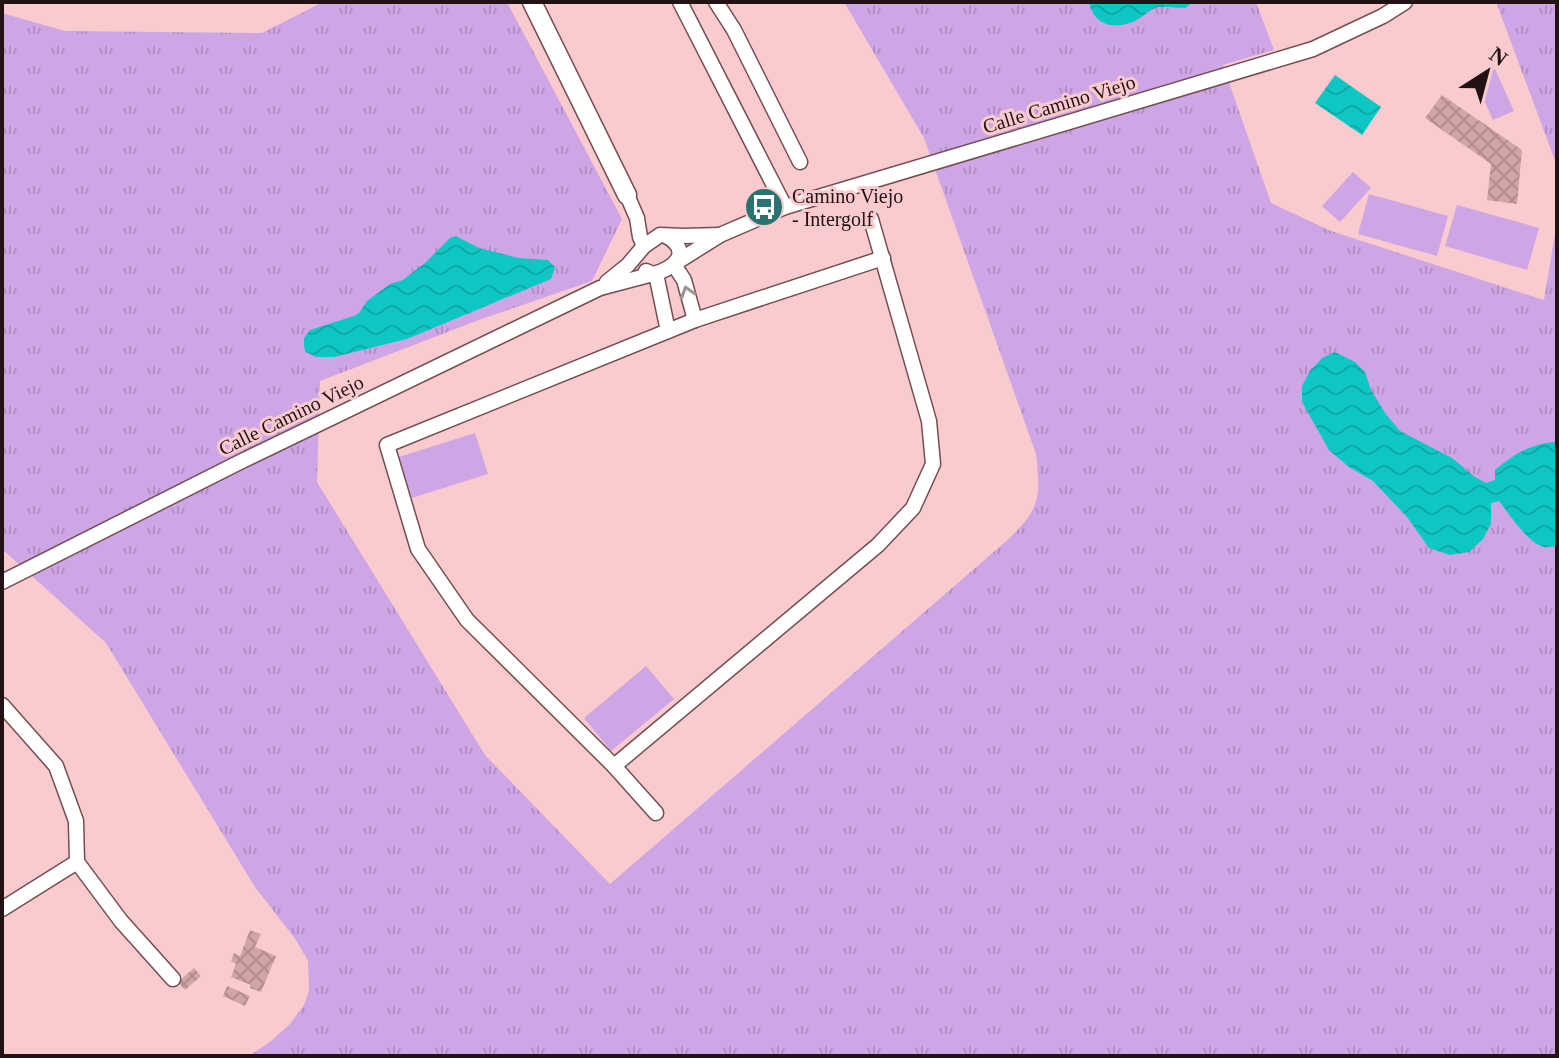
<svg xmlns="http://www.w3.org/2000/svg" width="1559" height="1058" font-family="Georgia,serif">
  <style>
    .grass { fill: url(#grass-tufts) }
    .pitch { fill: #cea6e5 }
    .water { fill: url(#water-waves) }
    .building { fill: url(#building-cross-hatch) }
    .lines { fill: none; stroke-linecap: round; stroke-linejoin: round }
    .minor-casing { stroke: #754d51; stroke-width: 17 }
    .tertiary-casing { stroke: #754d51; stroke-width: 21 }
    .minor { stroke: #fff; stroke-width: 14 }
    .tertiary { stroke: #fff; stroke-width: 18 }
    .oneway { stroke: #9c9495 }
    .labels { text-anchor: middle; stroke-width: 6; stroke-linejoin: round; paint-order: stroke }
    .street-label { font-size: 20px; fill: #221214; stroke: #facbce }
    .poi-label { font-size: 20px; fill: #221214; stroke: #facbce; text-anchor: start }
  </style>
  <defs>
    <pattern id="grass-tufts" width="24" height="20" patternUnits="userSpaceOnUse" patternTransform="scale(2)"><rect width="24" height="20" fill="#cea6e5"/><path d="M3 7l-1-3M5 7V3M7 7l1-3M15 17l-1-3M17 17v-4M19 17l1-3" fill="none" stroke="#b18ec4"/></pattern>
    <pattern id="water-waves" width="16" height="10" patternUnits="userSpaceOnUse" patternTransform="scale(2)"><rect width="16" height="10" fill="#0ec7c4"/><path d="M0 5q4-4 8 0t8 0" fill="none" stroke="#0daaa8"/></pattern>
    <pattern id="building-cross-hatch" width="8" height="8" patternUnits="userSpaceOnUse" patternTransform="scale(2)"><rect width="8" height="8" fill="#d1a4a8"/><path d="M0 0l8 8M0 8l8-8" fill="none" stroke="#b38c90"/></pattern>
  </defs>
  <rect width="100%" height="100%" fill="#facbce"/>
  <g class="grass">
    <path d="M323 2H507L622 219 592 281 479 320 320 381 317 482 485 755 610 884 1004 543C1038 512 1042 500 1036 454L924 138 844 2H1256L1274 50 1223 65 1271 203 1331 231 1544 300 1557 222V1056H249L270 1042 290 1024 304 1005 309 991 308 961 296 940 255 887 106 643 2 549V13L65 31 262 33Z"/>
    <polygon points="1496,2 1557,2 1557,166"/>
  </g>
  <g class="pitch">
    <polygon points="1495,69 1514,111 1493,120 1474,78"/>
    <polygon points="1353,172 1371,188 1340,222 1322,206"/>
    <polygon points="1369,194 1448,216 1437,256 1358,234"/>
    <polygon points="1457,205 1539,228 1527,270 1445,246"/>
    <polygon points="475,433 488,474 412,498 399,457"/>
    <polygon points="646,666 674,699 611,751 584,718"/>
  </g>
  <g class="water">
    <path d="M1089 2H1193L1185 8C1176 8 1166 6 1158 7 1150 9 1143 17 1135 21 1114 30 1094 26 1089 2Z"/>
    <polygon points="1335,75 1381,107 1362,135 1315,103"/>
    <polygon points="456,236 479,248 519,258 548,260 555,267 551,279 407,339 334,357 316,357 306,352 304,347 304,338 310,330 354,316 359,313 367,301 390,284 403,280 425,263 450,238"/>
    <path d="M1335 352 1355 362 1365 372 1371 390 1385 413 1400 431 1452 458 1475 477 1486 483 1495 480V470C1514 454 1532 443 1557 442V546C1555 546 1546 548 1544 547 1528 543 1509 514 1499 501L1491 503V524L1483 539 1469 552 1450 555 1429 548 1407 517 1373 481 1349 467 1329 450 1302 402V386L1310 371 1322 358Z"/>
  </g>
  <g class="building">
    <polygon points="1442,95 1522,150 1517,204 1487,200 1491,164 1425,118"/>
    <polygon points="250,930 261,934 255,947 276,956 261,992 250,988 251,985 231,977 236,964 231,961 234,953 240,956"/>
    <polygon points="194,968 201,976 185,990 178,982"/>
    <polygon points="227,986 250,996 245,1006 223,996"/>
  </g>
  <g class="lines">
    <defs>
      <g id="minor">
        <polyline points="680,2 785,207"/>
        <polyline points="716,2 734,30 800,162"/>
        <polyline points="627,195 637,218 640,237 644,246"/>
        <polyline points="677,262 720,235 785,207 1313,49 1383,16 1405,2"/>
        <polyline points="674,265 684,280 695,320"/>
        <path d="M646 271 653 274C675 269 693 251 666 236"/>
        <polyline points="656,274 668,331"/>
        <polyline points="607,282 628,265 644,246 660,235 684,236 720,235"/>
        <polyline points="2,582 240,462 600,288 653,274"/>
        <polyline points="2,705 56,766 76,821 77,862 2,909"/>
        <polyline points="614,766 878,545 913,508 933,464 929,421 871,219"/>
        <polyline points="656,813 614,766 467,620 418,549 387,445 695,320 883,258"/>
        <polyline points="77,862 121,921 173,979"/>
      </g>
      <polyline id="tertiary" points="532,2 627,195"/>
    </defs>
    <use href="#minor" class="minor-casing"/>
    <use href="#tertiary" class="tertiary-casing"/>
    <use href="#minor" class="minor"/>
    <use href="#tertiary" class="tertiary"/>
  </g>
  <defs><path id="oneway-chevron" d="M-2-3.5L2.5 0L-2 3.5" fill="none" stroke-width="1.6" stroke-linecap="round" stroke-linejoin="round" transform="scale(2)"/></defs>
  <use class="oneway" href="#oneway-chevron" transform="translate(687 292) rotate(-107)"/>
  <defs>
    <symbol id="bus-disc" viewBox="-11 -11 22 22"><circle r="9.5" fill="#297371" stroke="#facbce"/><path d="M-5-6H5V4H4V6H2V4H-2V6H-4V4H-5ZM-3.5-4V0h7V-4ZM-3.5 1.2v1.5H-2V1.2ZM2 1.2v1.5H3.5V1.2Z" fill="#fff"/></symbol>
  </defs>
  <g fill-rule="evenodd">
    <use href="#bus-disc" x="742" y="185" width="44" height="44"/>
  </g>
  <g class="labels">
    <g class="street-label">
      <text transform="translate(1059 104) rotate(-17)" y="7">Calle Camino Viejo</text>
      <text transform="translate(291 415) rotate(-26)" y="7">Calle Camino Viejo</text>
    </g>
    <g class="poi-label">
      <text x="792" y="203">Camino Viejo<tspan x="792" dy="23">- Intergolf</tspan></text>
    </g>
  </g>
  <rect width="1559" height="1058" fill="none" stroke="#221214" stroke-width="8"/>
  <g transform="translate(1487 72) rotate(36)" stroke="#facbce" stroke-width="6" paint-order="stroke">
  <path d="M0-6L14 30L0 20L-14 30Z" fill="#221214"/>
  <text y="-12" font-size="22" font-weight="bold" text-anchor="middle" fill="#221214">N</text>
  </g>
</svg>
